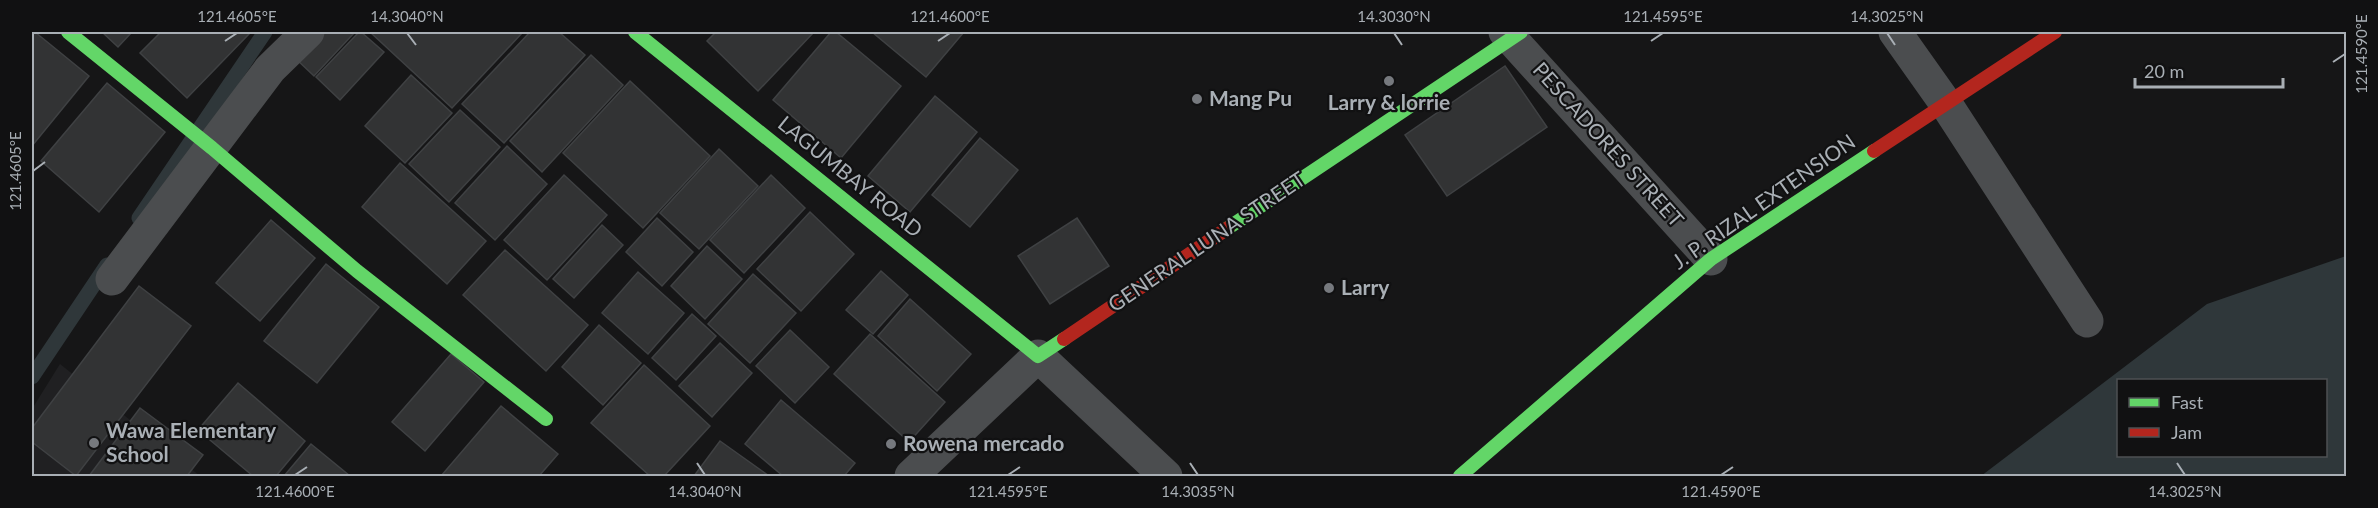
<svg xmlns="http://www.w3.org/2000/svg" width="2378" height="508" font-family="Lato,sans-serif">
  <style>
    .built { fill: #202022 }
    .water { fill: #2f373a; fill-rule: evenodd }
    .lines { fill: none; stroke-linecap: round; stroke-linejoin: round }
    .stream { stroke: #2f373a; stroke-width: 15 }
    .building { fill: #323334; stroke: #3f4143; stroke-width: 1.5 }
    .street { stroke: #4b4d4f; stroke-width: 33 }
    .fast { stroke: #63d668; stroke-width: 14 }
    .jam { stroke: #b3261e; stroke-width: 14 }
    .ticks { fill: none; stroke: #a9afb5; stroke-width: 2 }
    .poi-dot { fill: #76797e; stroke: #111112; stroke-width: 2 }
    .labels { text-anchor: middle; stroke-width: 4.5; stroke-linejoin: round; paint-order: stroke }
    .poi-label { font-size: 21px; font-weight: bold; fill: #a9afb5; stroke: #111112; text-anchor: start }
    .street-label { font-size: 21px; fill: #a9afb5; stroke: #111112 }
    .neatline { fill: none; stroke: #a9afb5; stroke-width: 2 }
    .ticks-label { font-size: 15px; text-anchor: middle; fill: #a9afb5 }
  </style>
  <rect width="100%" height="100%" fill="#161617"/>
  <polygon class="built" points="60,364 200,476 32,476 32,409"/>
  <path class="water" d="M2346 256V476H1981L2207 304ZM2118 380H2326V456H2118Z"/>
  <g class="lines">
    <g class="stream">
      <polyline points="139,218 265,32"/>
      <polyline points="32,377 107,265"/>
    </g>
  </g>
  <g class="building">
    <polygon points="35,32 89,76 32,146 32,34"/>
    <polygon points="102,32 132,32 118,47"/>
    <polygon points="161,32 248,32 250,33 187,98 140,53"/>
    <polygon points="318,32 355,32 314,76 294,57"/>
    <polygon points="359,32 361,32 384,52 340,100 316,77"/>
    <polygon points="370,32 523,32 452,108"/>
    <polygon points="530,32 559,32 585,55 504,143 462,104"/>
    <polygon points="716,32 814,32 758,91 707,41"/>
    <polygon points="831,32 836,32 901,86 841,158 773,100"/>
    <polygon points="872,32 964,32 926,77"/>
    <polygon points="591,55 623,85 542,172 510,141"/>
    <polygon points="1505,66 1547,127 1447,196 1405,135"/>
    <polygon points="411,75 452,113 405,163 365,126"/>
    <polygon points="630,81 710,156 643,228 563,153"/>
    <polygon points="107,83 165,132 99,212 41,161"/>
    <polygon points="935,96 977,132 910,212 868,176"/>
    <polygon points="460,110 500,147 449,202 409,164"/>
    <polygon points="980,138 1018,170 970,227 932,195"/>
    <polygon points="507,146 547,184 495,240 455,203"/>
    <polygon points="719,149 758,186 699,249 660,213"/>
    <polygon points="400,163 486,241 447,284 362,207"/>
    <polygon points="564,175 607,215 547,280 504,240"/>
    <polygon points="771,175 805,208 744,273 710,240"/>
    <polygon points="810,212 854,254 801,311 757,269"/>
    <polygon points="657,218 693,252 662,286 626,252"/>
    <polygon points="1077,218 1109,266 1050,304 1018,256"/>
    <polygon points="271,220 315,258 260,321 216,283"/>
    <polygon points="602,225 623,245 574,298 553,279"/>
    <polygon points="707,246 742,279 705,319 671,286"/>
    <polygon points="505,250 588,325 546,371 463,295"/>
    <polygon points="326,264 379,307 317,383 264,341"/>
    <polygon points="881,271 908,295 873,334 846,310"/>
    <polygon points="638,272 684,313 648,354 602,313"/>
    <polygon points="753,274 796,313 750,363 708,324"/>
    <polygon points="139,286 191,326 76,476 32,442 32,428"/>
    <polygon points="910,299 971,354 937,391 878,336"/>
    <polygon points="692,314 716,336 676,380 652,358"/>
    <polygon points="599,325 641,363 603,405 562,367"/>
    <polygon points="790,330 829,367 795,403 756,366"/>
    <polygon points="870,334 945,402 909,442 834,374"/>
    <polygon points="720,343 752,373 712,417 679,386"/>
    <polygon points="451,354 484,382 425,451 392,422"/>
    <polygon points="644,365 710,426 664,476 650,476 591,423"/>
    <polygon points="238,383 305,441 276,476 253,476 198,430"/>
    <polygon points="781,400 855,463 844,476 783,476 745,444"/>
    <polygon points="501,406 558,454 539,476 441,476"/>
    <polygon points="140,408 203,455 187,476 89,476"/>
    <polygon points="720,441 769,476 694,476"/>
    <polygon points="311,444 350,476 284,476"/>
  </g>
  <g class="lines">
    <g class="street">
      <polyline points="1505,32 1711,259"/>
      <polyline points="1895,32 1946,104 2087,321"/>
      <polyline points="112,279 270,69 308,32"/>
      <polyline points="911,476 1038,356 1166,476"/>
    </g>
    <g class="fast">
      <polyline points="68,32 212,148 357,271 546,419"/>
      <polyline points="635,32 1038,356 1064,339"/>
      <polyline points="1228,228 1521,32"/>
      <polyline points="1460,476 1711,259 1874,151"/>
    </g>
    <g class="jam">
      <polyline points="1874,151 2055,32"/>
      <polyline points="1064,339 1228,228"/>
    </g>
  </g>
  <path class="ticks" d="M407 33 416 45M1394 33 1402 45M1887 33 1895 45M225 41 237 33M938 41 950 33M1651 41 1663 33M2333 62 2345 54M33 171 45 162M697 463 705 475M1190 463 1198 475M2177 463 2185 475M295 475 307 467M1008 475 1020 467M1721 475 1733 467"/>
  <g class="poi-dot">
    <circle cx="1389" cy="81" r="6"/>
    <circle cx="1197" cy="99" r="6"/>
    <circle cx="1329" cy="288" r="6"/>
    <circle cx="94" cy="443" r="6"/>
    <circle cx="891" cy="444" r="6"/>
  </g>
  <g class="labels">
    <g class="poi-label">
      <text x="1209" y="106">Mang Pu</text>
      <text x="1389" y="110" text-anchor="middle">Larry &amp; lorrie</text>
      <text x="1341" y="295">Larry</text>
      <text x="106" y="438">Wawa Elementary<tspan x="106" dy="24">School</tspan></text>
      <text x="903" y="451">Rowena mercado</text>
    </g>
    <g class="street-label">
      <text transform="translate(1608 145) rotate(48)" y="7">PESCADORES STREET</text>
      <text transform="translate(850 177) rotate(39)" y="7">LAGUMBAY ROAD</text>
      <text transform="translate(1764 202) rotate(-35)" y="7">J. P. RIZAL EXTENSION</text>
      <text transform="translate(1207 242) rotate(-34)" y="7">GENERAL LUNA STREET</text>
    </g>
  </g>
  <rect width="2378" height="508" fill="none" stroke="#111112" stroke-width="66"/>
  <rect x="2117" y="379" width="210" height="78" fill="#111112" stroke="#4e5053" stroke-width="1.5"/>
  <rect x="2129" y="398" width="30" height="9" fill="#63d668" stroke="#4e5053" stroke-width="1.5"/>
  <text x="2171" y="409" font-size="18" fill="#a9afb5">Fast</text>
  <rect x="2129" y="428" width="30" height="9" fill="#b3261e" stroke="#4e5053" stroke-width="1.5"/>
  <text x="2171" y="439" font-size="18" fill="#a9afb5">Jam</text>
  <path d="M2135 78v9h148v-9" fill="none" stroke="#a9afb5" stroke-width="3"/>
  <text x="2144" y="78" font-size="18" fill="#a9afb5" stroke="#111112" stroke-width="4.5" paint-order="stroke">20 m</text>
  <rect x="33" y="33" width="2312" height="442" class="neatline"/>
  <g class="ticks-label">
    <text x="237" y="22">121.4605°E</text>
    <text x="407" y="22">14.3040°N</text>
    <text x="950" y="22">121.4600°E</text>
    <text x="1394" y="22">14.3030°N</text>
    <text x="1663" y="22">121.4595°E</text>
    <text x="1887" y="22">14.3025°N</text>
    <text transform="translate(2362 54) rotate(-90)" y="5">121.4590°E</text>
    <text transform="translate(16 171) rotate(-90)" y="5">121.4605°E</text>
    <text x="295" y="497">121.4600°E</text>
    <text x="705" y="497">14.3040°N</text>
    <text x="1008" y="497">121.4595°E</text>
    <text x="1198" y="497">14.3035°N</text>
    <text x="1721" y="497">121.4590°E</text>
    <text x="2185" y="497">14.3025°N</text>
  </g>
</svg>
